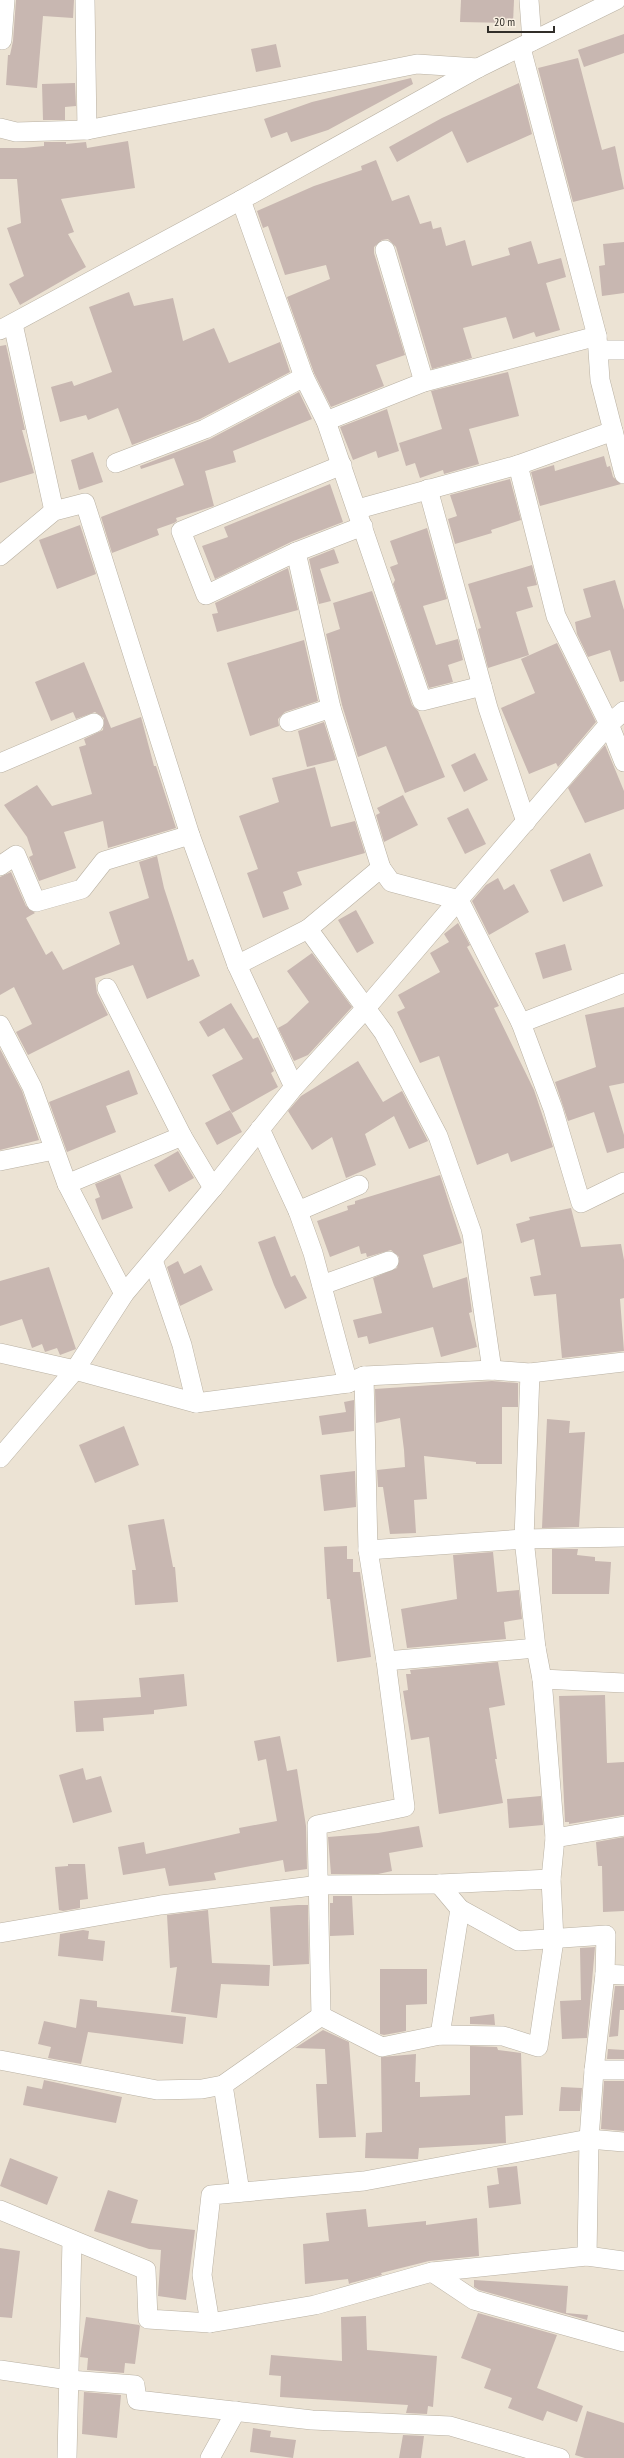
<svg xmlns="http://www.w3.org/2000/svg" width="624" height="2458" font-family="'PT Sans Narrow',sans-serif">
  <style>
    .building { fill: #c8b7b1 }
    .lines { fill: none; stroke-linecap: round; stroke-linejoin: round }
    .street-casing { stroke: #b9b1a3; stroke-width: 20 }
    .street { stroke: #fff; stroke-width: 19 }
  </style>
  <rect width="100%" height="100%" fill="#ece3d4"/>
  <g class="building">
    <polygon points="16,0 74,0 73,18 43,16 37,88 6,85 8,55 10,55 13,41"/>
    <polygon points="461,0 514,0 513,23 460,22"/>
    <polygon points="624,34 624,53 584,67 578,50"/>
    <polygon points="276,44 281,67 256,72 251,49"/>
    <polygon points="578,58 602,150 615,146 624,189 573,202 538,68"/>
    <polygon points="411,78 413,84 328,130 291,142 287,132 271,138 264,119 312,102"/>
    <polygon points="75,83 76,106 65,107 65,120 43,120 42,84"/>
    <polygon points="519,83 532,134 467,163 452,131 397,162 389,147 442,118"/>
    <polygon points="128,141 135,188 61,199 74,232 68,234 86,267 20,305 9,284 24,276 7,228 21,223 17,179 0,179 0,148 24,148 44,146 44,142 66,142 66,144 86,142 87,148"/>
    <polygon points="376,160 392,201 409,195 420,224 431,221 433,229 441,227 446,246 465,240 472,266 510,255 508,248 531,241 538,264 561,258 566,277 546,283 560,330 536,337 534,332 513,339 506,317 463,328 472,358 432,369 396,247 388,239 382,240 374,247 374,253 405,355 376,365 384,386 331,407 314,373 287,297 330,279 326,265 285,275 268,226 263,228 257,211 314,186 362,170 361,166"/>
    <polygon points="624,242 624,293 602,296 599,266 605,265 603,244"/>
    <polygon points="129,292 134,306 173,298 183,341 214,328 229,363 280,342 290,372 200,419 132,445 118,408 88,420 86,415 60,422 51,387 72,381 74,386 112,372 89,307"/>
    <polygon points="6,345 25,430 22,430 34,473 0,483 0,346"/>
    <polygon points="508,372 519,416 469,429 479,464 444,474 443,470 420,478 415,463 406,466 399,443 442,429 431,391"/>
    <polygon points="299,392 312,419 233,451 236,462 205,471 214,506 176,518 177,521 174,523 157,529 159,535 112,553 101,517 184,485 174,458 141,469 140,466 210,439"/>
    <polygon points="387,409 399,451 378,458 376,451 353,460 340,427"/>
    <polygon points="93,452 103,482 79,490 71,460"/>
    <polygon points="604,456 607,467 610,466 613,477 621,484 540,506 531,472 554,465 555,471"/>
    <polygon points="510,479 521,520 491,530 492,533 455,544 448,519 457,516 450,495"/>
    <polygon points="330,484 343,522 291,542 215,579 202,546 228,537 224,527"/>
    <polygon points="80,525 96,574 57,589 39,540"/>
    <polygon points="427,528 447,599 423,606 436,645 458,639 463,660 448,665 453,682 429,688 393,584 395,580 390,567 398,564 390,541"/>
    <polygon points="334,549 339,563 320,569 331,601 319,604 309,559"/>
    <polygon points="532,565 537,585 527,587 533,607 516,612 529,655 488,668 478,629 481,628 468,584"/>
    <polygon points="288,568 298,610 217,632 212,614 218,613 215,603"/>
    <polygon points="615,580 624,610 624,681 620,682 610,650 588,657 577,634 575,622 591,617 583,589"/>
    <polygon points="372,591 412,705 418,711 445,777 405,793 386,746 358,757 342,705 326,634 340,629 333,603"/>
    <polygon points="304,640 318,701 285,712 278,719 279,726 250,736 227,663"/>
    <polygon points="557,643 596,722 558,767 556,763 529,774 501,708 535,693 521,659"/>
    <polygon points="84,662 111,728 141,717 154,766 156,766 176,828 108,848 103,821 64,832 76,868 39,881 29,857 33,855 27,837 4,805 37,785 52,806 92,794 79,747 86,745 84,739 103,730 104,718 95,712 76,719 73,712 51,721 35,682"/>
    <polygon points="324,722 336,760 307,767 298,731"/>
    <polygon points="605,745 624,791 624,809 585,823 568,788"/>
    <polygon points="475,753 488,780 464,792 451,765"/>
    <polygon points="315,767 331,827 355,821 365,853 297,872 302,885 283,892 289,909 263,918 247,873 258,869 239,816 279,802 272,778"/>
    <polygon points="403,795 418,825 384,842 376,815 380,813 377,808"/>
    <polygon points="468,808 486,844 465,854 447,818"/>
    <polygon points="590,853 603,886 563,902 550,870"/>
    <polygon points="157,856 164,888 188,961 193,959 200,976 147,999 133,965 95,978 97,993 108,1015 28,1055 16,1032 32,1024 14,987 0,995 0,877 11,872 26,906 35,913 26,918 46,955 52,951 63,970 120,944 109,912 149,898 139,862"/>
    <polygon points="498,878 504,890 514,884 529,912 489,935 472,901 486,885"/>
    <polygon points="356,910 374,943 357,953 338,920"/>
    <polygon points="458,923 470,945 467,947 499,1006 494,1008 534,1090 553,1147 511,1162 508,1153 477,1165 439,1056 420,1063 397,1012 405,1008 398,995 440,972 430,953 449,942 444,934"/>
    <polygon points="565,944 572,970 543,979 535,953"/>
    <polygon points="312,953 352,1007 308,1055 294,1061 278,1028 287,1023 309,1002 287,971"/>
    <polygon points="231,1003 253,1039 258,1037 274,1071 271,1073 278,1087 232,1113 212,1075 243,1059 224,1028 208,1037 199,1022"/>
    <polygon points="624,1007 624,1083 609,1086 624,1135 624,1148 607,1153 594,1112 568,1121 555,1082 596,1067 585,1015"/>
    <polygon points="0,1049 22,1091 39,1140 0,1150"/>
    <polygon points="358,1061 383,1102 402,1091 428,1141 409,1149 394,1116 365,1134 376,1165 346,1178 332,1137 312,1150 288,1111 301,1096"/>
    <polygon points="129,1070 138,1094 106,1106 116,1132 67,1152 49,1102"/>
    <polygon points="230,1110 242,1132 217,1145 205,1123"/>
    <polygon points="178,1151 194,1178 169,1192 154,1165"/>
    <polygon points="120,1174 133,1208 102,1220 95,1199 100,1197 95,1184"/>
    <polygon points="440,1175 462,1243 423,1255 433,1288 467,1277 472,1312 469,1313 477,1347 441,1357 433,1327 369,1344 367,1336 358,1338 353,1320 382,1313 373,1278 397,1268 399,1257 391,1250 367,1257 366,1253 361,1254 359,1246 330,1257 317,1221 348,1210 347,1206 355,1204 355,1201"/>
    <polygon points="571,1208 581,1247 621,1244 624,1260 624,1298 620,1299 624,1351 562,1358 556,1294 534,1296 530,1277 541,1275 534,1239 521,1243 516,1224 530,1220 529,1217"/>
    <polygon points="275,1236 291,1277 295,1275 307,1298 285,1309 274,1285 258,1242"/>
    <polygon points="178,1261 184,1274 201,1265 213,1290 180,1306 167,1267"/>
    <polygon points="49,1267 76,1349 60,1355 57,1348 45,1352 42,1344 32,1348 22,1319 0,1326 0,1281"/>
    <polygon points="492,1381 518,1383 518,1407 502,1407 502,1464 476,1464 476,1462 424,1456 427,1499 414,1500 416,1533 390,1534 383,1487 378,1487 377,1470 405,1467 404,1450 400,1418 376,1423 375,1389"/>
    <polygon points="354,1400 354,1431 322,1435 319,1416 346,1412 344,1402"/>
    <polygon points="547,1419 570,1421 569,1433 585,1432 579,1527 542,1528"/>
    <polygon points="124,1426 139,1465 95,1483 79,1445"/>
    <polygon points="355,1471 356,1507 324,1511 320,1475"/>
    <polygon points="164,1519 173,1567 175,1567 178,1602 135,1605 132,1570 136,1570 128,1525"/>
    <polygon points="347,1546 347,1559 353,1559 353,1572 360,1572 371,1657 337,1662 330,1599 327,1599 324,1547"/>
    <polygon points="552,1549 578,1549 577,1555 595,1557 595,1561 611,1562 609,1594 552,1594"/>
    <polygon points="493,1552 497,1592 519,1590 522,1619 504,1622 506,1639 407,1648 401,1609 457,1599 453,1555"/>
    <polygon points="498,1662 505,1705 489,1708 497,1759 495,1759 503,1803 439,1814 429,1737 411,1740 403,1691 408,1690 406,1674 411,1674 410,1670"/>
    <polygon points="184,1674 187,1706 154,1710 154,1714 103,1718 104,1731 76,1732 74,1701 141,1697 139,1678"/>
    <polygon points="605,1695 607,1763 624,1762 624,1815 569,1824 569,1822 565,1822 559,1696"/>
    <polygon points="280,1736 287,1771 297,1769 306,1826 307,1869 285,1872 283,1860 214,1873 216,1880 169,1886 165,1868 123,1875 118,1847 144,1842 146,1854 240,1833 239,1828 277,1821 266,1759 258,1761 254,1741"/>
    <polygon points="83,1768 86,1780 101,1776 112,1812 73,1823 59,1775"/>
    <polygon points="541,1796 543,1825 509,1828 507,1799"/>
    <polygon points="419,1826 423,1847 389,1853 392,1871 378,1874 331,1874 328,1837 378,1833"/>
    <polygon points="624,1837 624,1911 603,1912 602,1866 598,1866 596,1842"/>
    <polygon points="68,1864 85,1864 88,1899 80,1900 80,1908 63,1911 59,1910 55,1867 68,1866"/>
    <polygon points="333,1896 352,1896 354,1935 330,1936 330,1903 333,1903"/>
    <polygon points="298,1905 308,1905 309,1964 273,1966 270,1907"/>
    <polygon points="208,1910 212,1963 270,1965 269,1986 221,1984 217,2018 171,2012 177,1967 170,1968 167,1915"/>
    <polygon points="83,1930 89,1931 88,1939 105,1941 103,1961 58,1956 60,1934"/>
    <polygon points="595,1947 587,2038 562,2039 560,2001 581,2000 580,1948"/>
    <polygon points="380,1969 427,1969 427,2004 406,2005 406,2031 384,2035 380,2034"/>
    <polygon points="615,1986 624,1986 624,2010 620,2010 618,2036 609,2037"/>
    <polygon points="80,1999 97,2001 97,2007 186,2017 183,2044 88,2032 81,2064 48,2058 51,2047 38,2044 44,2021 76,2028"/>
    <polygon points="494,2014 495,2025 470,2024 470,2017"/>
    <polygon points="323,2030 349,2042 356,2137 319,2138 316,2084 327,2084 325,2049 295,2048"/>
    <polygon points="470,2046 497,2047 498,2050 521,2053 523,2115 505,2116 506,2143 419,2148 418,2159 365,2158 366,2133 382,2132 381,2057 416,2054 415,2082 420,2082 420,2097 470,2095"/>
    <polygon points="608,2049 624,2050 624,2059 607,2059"/>
    <polygon points="44,2080 122,2097 116,2123 23,2105 27,2086 42,2089"/>
    <polygon points="604,2081 624,2081 624,2131 601,2129"/>
    <polygon points="561,2087 582,2088 580,2111 559,2111"/>
    <polygon points="10,2158 58,2177 47,2205 0,2186"/>
    <polygon points="517,2166 521,2204 489,2208 487,2186 499,2184 497,2168"/>
    <polygon points="108,2190 138,2200 131,2223 195,2230 186,2300 158,2296 161,2250 149,2249 94,2231"/>
    <polygon points="366,2209 368,2227 426,2221 426,2225 477,2218 479,2256 429,2261 381,2273 382,2275 351,2283 349,2284 348,2279 305,2284 303,2244 329,2241 326,2213"/>
    <polygon points="0,2248 20,2251 12,2318 0,2317"/>
    <polygon points="474,2280 568,2286 566,2313 588,2315 587,2320 479,2290 474,2287"/>
    <polygon points="478,2313 557,2335 537,2388 583,2406 577,2422 547,2411 543,2421 508,2408 512,2398 484,2388 491,2369 461,2358"/>
    <polygon points="366,2316 367,2350 437,2356 433,2407 428,2406 427,2414 406,2413 408,2405 280,2397 281,2376 269,2375 271,2355 342,2361 341,2317"/>
    <polygon points="86,2317 139,2325 140,2326 135,2364 125,2363 124,2373 87,2370 88,2358 80,2357"/>
    <polygon points="84,2392 121,2395 117,2438 82,2434"/>
    <polygon points="587,2411 624,2423 624,2458 585,2458 575,2455"/>
    <polygon points="253,2428 271,2431 270,2437 296,2440 293,2458 250,2452"/>
    <polygon points="403,2435 424,2436 421,2458 399,2458"/>
  </g>
  <g class="lines">
    <defs>
      <g id="street">
        <polyline points="85,0 87,130"/>
        <polyline points="529,0 532,41"/>
        <polyline points="2,40 5,0"/>
        <polyline points="521,48 597,336 600,380 624,474"/>
        <polyline points="0,128 16,132 87,130 417,64 478,68"/>
        <polyline points="241,200 304,377 326,421 422,701 482,686"/>
        <polyline points="385,250 424,382"/>
        <polyline points="13,324 54,511"/>
        <polyline points="0,330 241,200 478,68 616,0"/>
        <polyline points="600,350 624,350"/>
        <polyline points="326,421 424,382 597,336"/>
        <polyline points="116,463 205,429 304,377"/>
        <polyline points="342,465 181,531 206,595 296,552 363,526"/>
        <polyline points="518,465 556,616 609,724 624,762"/>
        <polyline points="428,489 488,708 526,822"/>
        <polyline points="358,509 518,465 613,431"/>
        <polyline points="296,552 331,708"/>
        <polyline points="0,556 54,511 85,503 190,835 237,965 294,1087"/>
        <polyline points="289,722 331,708 381,868"/>
        <polyline points="0,763 94,723"/>
        <polyline points="0,866 16,855 36,902 82,889 104,861 190,835"/>
        <polyline points="308,929 384,1033 438,1136 472,1233 492,1370"/>
        <polyline points="237,965 308,929 381,868 391,882 459,900 521,1023 553,1109 581,1203 624,1182"/>
        <polyline points="107,988 182,1136"/>
        <polyline points="521,1023 624,983"/>
        <polyline points="0,1025 32,1087 67,1184 124,1294"/>
        <polyline points="260,1129 298,1211 313,1253 348,1383"/>
        <polyline points="0,1161 54,1150"/>
        <polyline points="67,1184 182,1136 213,1188"/>
        <polyline points="298,1211 359,1185"/>
        <polyline points="153,1260 182,1345 196,1403"/>
        <polyline points="322,1285 389,1261"/>
        <polyline points="0,1353 75,1370 196,1403 348,1383 364,1376 368,1550 386,1661 536,1648 542,1679 624,1683"/>
        <polyline points="530,1373 524,1539 536,1648"/>
        <polyline points="364,1376 492,1370 530,1373 624,1362"/>
        <polyline points="0,1458 75,1370 124,1294 213,1188 294,1087 366,1008 609,724 624,711"/>
        <polyline points="368,1550 524,1539 624,1537"/>
        <polyline points="542,1679 555,1838"/>
        <polyline points="439,1884 460,1909 440,2035"/>
        <polyline points="460,1909 518,1941 606,1935 605,1974 624,1975"/>
        <polyline points="0,1933 161,1905 320,1885 439,1884 551,1879"/>
        <polyline points="321,2016 317,1825 405,1807 386,1661"/>
        <polyline points="0,2060 157,2090 202,2089 223,2085 321,2016 382,2047 440,2035 503,2036 538,2047 554,1940 551,1879 555,1838 624,1826"/>
        <polyline points="594,2070 605,1974"/>
        <polyline points="223,2085 240,2192"/>
        <polyline points="0,2210 146,2270 148,2319 210,2323 315,2305 432,2272 587,2256 589,2139 594,2070 624,2070"/>
        <polyline points="587,2256 624,2261"/>
        <polyline points="432,2272 474,2300 624,2342"/>
        <polyline points="210,2323 202,2275 211,2195 364,2181 589,2139 624,2142"/>
        <polyline points="0,2370 69,2380 135,2385 137,2400 312,2420 450,2426 560,2458"/>
        <polyline points="67,2458 72,2240"/>
        <polyline points="210,2458 236,2411"/>
      </g>
    </defs>
    <use href="#street" class="street-casing"/>
    <use href="#street" class="street"/>
  </g>
  <path d="M488 26v6h66v-6" fill="none" stroke="#312e29" stroke-width="2"/>
  <text x="494" y="26" font-size="12" fill="#312e29" stroke="#f9f0e2" stroke-width="3" paint-order="stroke">20 m</text>
</svg>
